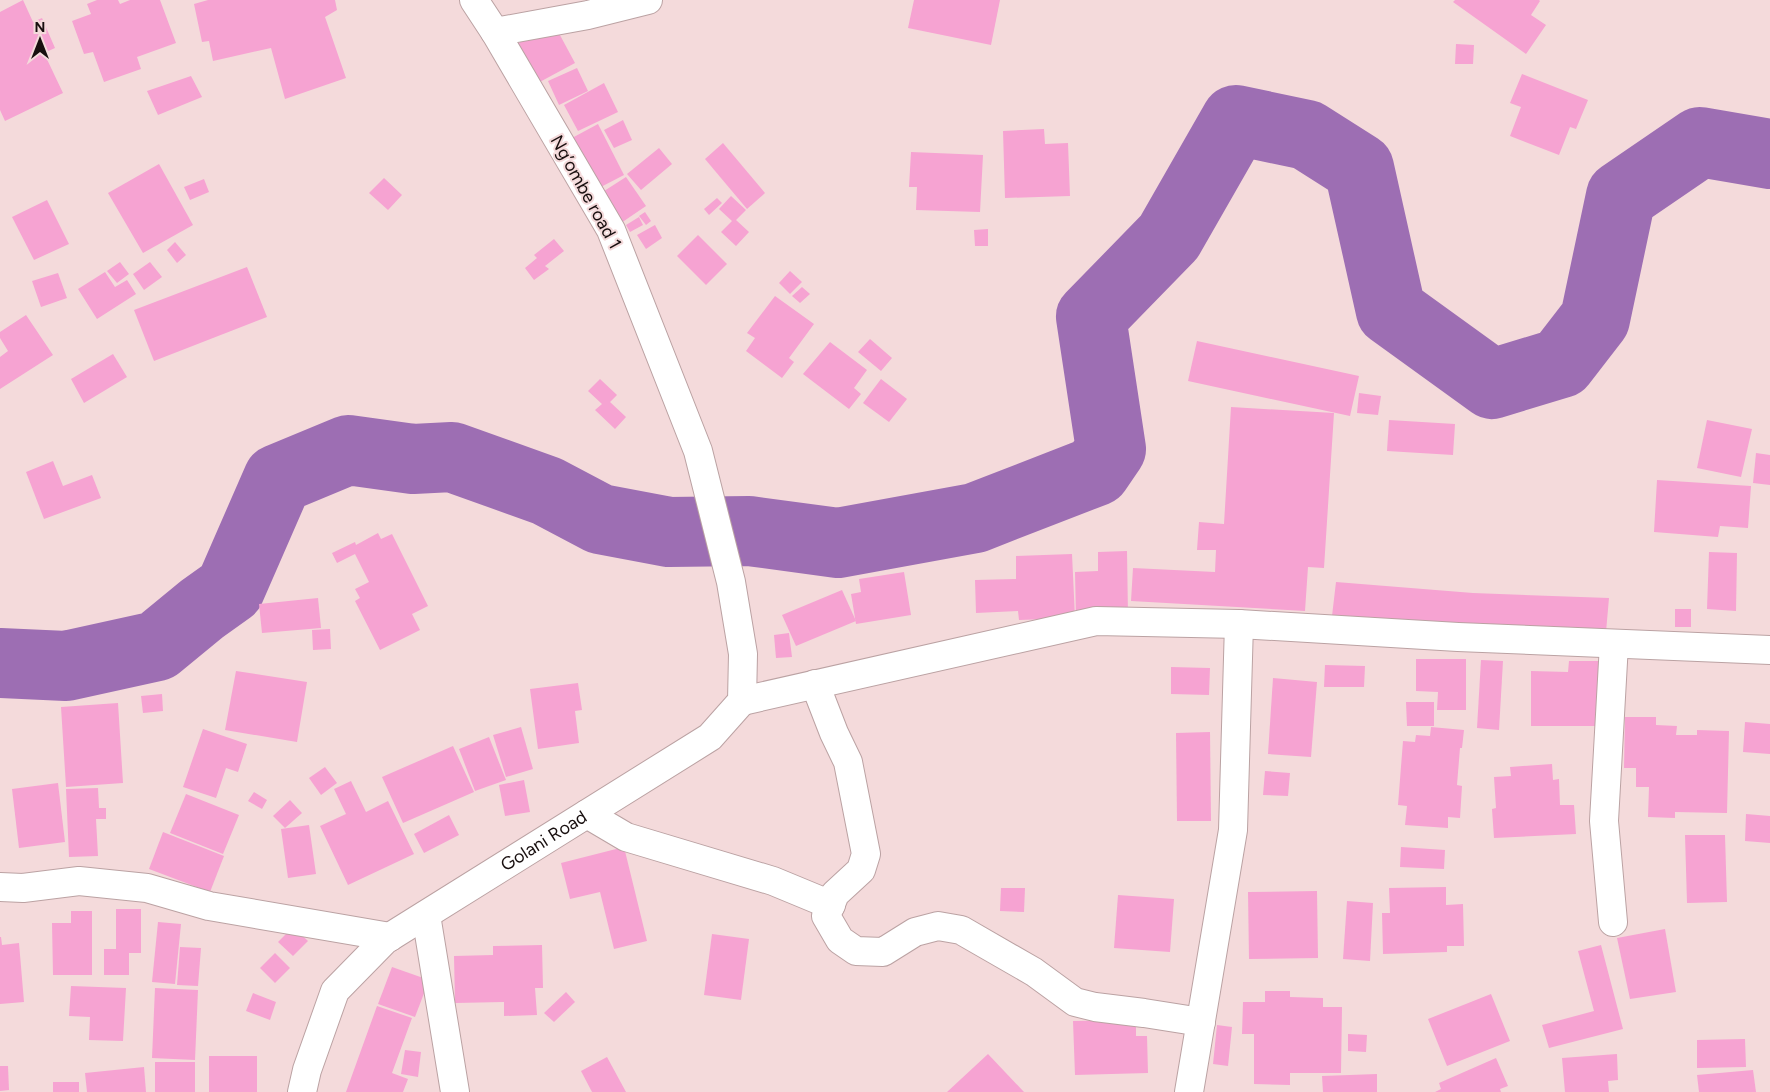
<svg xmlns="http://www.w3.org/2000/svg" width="1770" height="1092" font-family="Figtree,sans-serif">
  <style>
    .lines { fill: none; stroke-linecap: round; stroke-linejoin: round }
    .river { stroke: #9d6eb3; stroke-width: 70 }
    .building { fill: #f6a3d2 }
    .minor-casing { stroke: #bba2a3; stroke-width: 30 }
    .minor { stroke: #fff; stroke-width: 28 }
    .labels { text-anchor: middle; stroke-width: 4; stroke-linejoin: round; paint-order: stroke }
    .street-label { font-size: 18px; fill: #180f0f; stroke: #f4dadb }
  </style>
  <rect width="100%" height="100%" fill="#f4dadb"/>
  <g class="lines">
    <polyline class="river" points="0,663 66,666 157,646 202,609 230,589 278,479 348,450 413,459 452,457 547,491 600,519 669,532 749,531 838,543 975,518 1096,471 1111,449 1091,317 1169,237 1236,120 1307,135 1359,168 1391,311 1492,384 1561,363 1595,319 1621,196 1700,142 1770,154"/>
  </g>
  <g class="building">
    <polygon points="23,0 33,22 42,18 55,48 44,53 63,93 5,121 0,110 0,12"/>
    <polygon points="97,0 118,0 120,4 130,0 160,0 176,43 137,57 141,69 104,82 93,52 84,54 72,21 91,14 87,4"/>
    <polygon points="208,0 335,0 337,10 325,17 346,78 285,99 271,48 213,61 209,41 202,42 194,4"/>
    <polygon points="914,0 1000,0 991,45 908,28"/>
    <polygon points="1455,0 1539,0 1540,1 1531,15 1546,25 1526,54 1453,2"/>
    <polygon points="554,24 575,63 536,84 515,45"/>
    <polygon points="1456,44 1474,45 1473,64 1455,64"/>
    <polygon points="577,68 588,91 559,105 548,81"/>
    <polygon points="1522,74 1588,100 1576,129 1570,127 1559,155 1510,136 1521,107 1510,103"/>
    <polygon points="191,76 202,97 158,115 147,91"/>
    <polygon points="604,83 618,112 578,131 564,105"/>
    <polygon points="623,120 632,140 614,148 604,130"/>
    <polygon points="598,124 624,175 597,189 572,138"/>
    <polygon points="1044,129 1045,144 1068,143 1070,196 1005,198 1003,131"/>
    <polygon points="723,143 765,193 747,209 705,159"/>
    <polygon points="659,148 672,164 641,190 627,174"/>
    <polygon points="911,152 983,155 980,212 916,210 917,187 909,187"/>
    <polygon points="159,164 193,225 143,253 108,193"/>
    <polygon points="626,177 646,206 621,223 601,193"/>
    <polygon points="384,178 402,195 388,210 369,193"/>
    <polygon points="204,179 209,192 190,200 184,187"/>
    <polygon points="731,196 746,210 736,220 749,232 736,246 721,232 732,221 719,209"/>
    <polygon points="717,198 722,203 709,215 704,209"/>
    <polygon points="47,200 69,244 34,260 12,217"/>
    <polygon points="645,212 651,221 646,225 639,216"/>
    <polygon points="639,217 643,225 630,232 626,225"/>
    <polygon points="655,225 662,238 646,249 637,235"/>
    <polygon points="988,229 988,246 975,246 974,230"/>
    <polygon points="698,235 727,264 706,285 677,256"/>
    <polygon points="554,239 564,251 545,266 549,269 534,280 525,268 537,258 534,255"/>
    <polygon points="175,242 186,255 177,263 167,250"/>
    <polygon points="120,262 129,274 117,283 107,271"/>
    <polygon points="150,262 162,277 144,290 133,274"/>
    <polygon points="247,267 267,317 154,361 134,310"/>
    <polygon points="790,271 802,282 790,294 779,283"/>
    <polygon points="105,272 115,287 127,280 136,294 97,319 78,289"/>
    <polygon points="58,273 67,298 41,307 32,281"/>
    <polygon points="802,287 810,294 800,303 792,296"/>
    <polygon points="775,296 814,324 789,358 794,362 782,378 746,351 755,338 747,333"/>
    <polygon points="26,315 53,355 0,389 0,357 8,351 0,338 0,332"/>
    <polygon points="870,339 892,358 881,371 858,352"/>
    <polygon points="1197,341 1359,376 1350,416 1188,381"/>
    <polygon points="830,342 867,370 854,388 861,394 849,409 803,374"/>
    <polygon points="113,354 127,377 84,403 71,379"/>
    <polygon points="600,379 617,395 610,402 626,417 615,429 595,410 602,404 588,391"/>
    <polygon points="881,379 907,399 889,422 863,403"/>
    <polygon points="1359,393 1381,396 1378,415 1357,413"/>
    <polygon points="1231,407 1334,413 1324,568 1308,567 1305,611 1131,601 1133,568 1215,572 1216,550 1197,550 1199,522 1224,524"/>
    <polygon points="1389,420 1455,424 1453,455 1387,451"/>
    <polygon points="1707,420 1752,429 1741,477 1697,468"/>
    <polygon points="1756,453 1770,455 1770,485 1753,483"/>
    <polygon points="53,461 63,486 92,475 101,498 44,519 26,472"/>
    <polygon points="1657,480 1751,486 1748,528 1720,526 1718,537 1654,532"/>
    <polygon points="378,533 381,539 392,534 428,606 412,614 420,630 380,650 355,601 360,598 355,589 369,582 355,554 337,563 332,553 355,542 356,545"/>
    <polygon points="1127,551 1128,616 1076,618 1075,572 1098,571 1098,552"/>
    <polygon points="1709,552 1737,553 1736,611 1707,609"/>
    <polygon points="1072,554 1075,618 1019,620 1018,611 976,613 975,580 1016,579 1016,556"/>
    <polygon points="904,572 911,615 856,624 851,594 861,592 859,579"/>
    <polygon points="1336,582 1473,593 1609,598 1606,632 1332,616"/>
    <polygon points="842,590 856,621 796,646 782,615"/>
    <polygon points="318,598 321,628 262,633 259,604"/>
    <rect x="1675" y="609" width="16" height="18"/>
    <polygon points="330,629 331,649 313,650 312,630"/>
    <polygon points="789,633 792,657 776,658 774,635"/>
    <polygon points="1416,659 1466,659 1466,710 1437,710 1438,692 1416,691"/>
    <polygon points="1481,660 1503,661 1499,730 1477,728"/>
    <polygon points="1569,661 1603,661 1602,726 1531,726 1531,671 1568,672"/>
    <polygon points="1325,665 1365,666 1364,687 1324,687"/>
    <polygon points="1171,667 1210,668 1209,695 1171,694"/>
    <polygon points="236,671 307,682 297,742 225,730"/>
    <polygon points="1273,678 1317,682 1311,757 1268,754"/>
    <polygon points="578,683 582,710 575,711 579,743 538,749 530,689"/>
    <polygon points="162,694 163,711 143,713 141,696"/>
    <polygon points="1406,702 1434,702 1434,726 1407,726"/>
    <polygon points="118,703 123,783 66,787 61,707"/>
    <polygon points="1625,717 1656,717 1656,725 1677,726 1676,735 1697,735 1697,730 1729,731 1727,813 1675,812 1675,818 1648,817 1649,787 1636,787 1636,768 1624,768"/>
    <polygon points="1745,722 1770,724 1770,754 1743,752"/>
    <polygon points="521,727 533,769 506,777 493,735"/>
    <polygon points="1431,727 1464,730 1462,748 1460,748 1457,785 1462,786 1460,818 1448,817 1448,828 1405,825 1407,806 1398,805 1403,741 1415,742 1416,735 1430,736"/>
    <polygon points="203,729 247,744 238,772 226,768 216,798 183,787"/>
    <polygon points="1210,732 1211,821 1177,821 1176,733"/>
    <polygon points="489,737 506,780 475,791 459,749"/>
    <polygon points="453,746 474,792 403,823 382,777"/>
    <polygon points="1552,764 1553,780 1559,779 1560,805 1574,805 1576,834 1494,838 1492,809 1496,808 1494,777 1511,776 1510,767"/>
    <polygon points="325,767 337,783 321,795 309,778"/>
    <polygon points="1265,771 1290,773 1288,796 1263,795"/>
    <polygon points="524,780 530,812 505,816 499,785"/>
    <polygon points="351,781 366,812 388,801 414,854 348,885 320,826 346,814 334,789"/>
    <polygon points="58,783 65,842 19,848 12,789"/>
    <polygon points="98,788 99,808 106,808 106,819 96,819 98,856 69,857 66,789"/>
    <polygon points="254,792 267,800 262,809 248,801"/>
    <polygon points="186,794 239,815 223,854 170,833"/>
    <polygon points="290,800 302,813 285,828 273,816"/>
    <polygon points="1746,814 1770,816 1770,843 1745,841"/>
    <polygon points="449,815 459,835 424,853 414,834"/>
    <polygon points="309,825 316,874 288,878 281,829"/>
    <polygon points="163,832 224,856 210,892 149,869"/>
    <polygon points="1685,835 1725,835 1727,902 1687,903"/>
    <polygon points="624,847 647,941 614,949 600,892 570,899 561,863"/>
    <polygon points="1401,847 1445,850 1444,869 1400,867"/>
    <polygon points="1446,887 1446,905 1463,904 1464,946 1447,946 1447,952 1383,954 1382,913 1390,913 1389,888"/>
    <polygon points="1001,888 1025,888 1024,912 1000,911"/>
    <polygon points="1317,891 1318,958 1249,959 1248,892"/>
    <polygon points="1118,895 1174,899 1170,952 1114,948"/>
    <polygon points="1347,901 1373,903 1370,961 1343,959"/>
    <polygon points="116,909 141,909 141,953 129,953 129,975 104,975 104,949 116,949"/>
    <polygon points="71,911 92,911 92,975 53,975 52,923 71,923"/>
    <polygon points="158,922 181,924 175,984 152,982"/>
    <polygon points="293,927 308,941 293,956 278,942"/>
    <polygon points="1665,929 1676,992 1630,999 1617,938"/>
    <polygon points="712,934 749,939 741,1000 704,995"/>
    <polygon points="0,937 1,937 2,945 19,943 24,1002 0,1004"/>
    <polygon points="542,945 543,988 535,988 537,1015 504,1016 504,1002 455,1003 454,956 493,955 493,946"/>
    <polygon points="1601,945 1623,1029 1549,1048 1542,1025 1594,1011 1578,951"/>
    <polygon points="180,947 201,948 198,986 177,985"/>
    <polygon points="275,953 290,968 275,983 260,968"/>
    <polygon points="392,967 429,980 415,1017 378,1004"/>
    <polygon points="71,986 126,988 123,1041 89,1040 90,1017 69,1016"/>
    <polygon points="155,988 198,990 195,1060 152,1058"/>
    <polygon points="1265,991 1290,991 1290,997 1323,998 1323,1007 1342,1007 1341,1073 1290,1073 1290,1085 1254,1084 1254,1034 1242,1034 1243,1002 1265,1002"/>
    <polygon points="566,992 575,1002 554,1022 544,1013"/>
    <polygon points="253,993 276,1002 270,1020 246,1011"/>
    <polygon points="1491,994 1510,1041 1447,1066 1428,1019"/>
    <polygon points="377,1006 412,1018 392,1073 408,1079 403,1092 346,1092"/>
    <polygon points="1136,1020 1136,1036 1147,1036 1148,1073 1075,1075 1073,1021"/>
    <polygon points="1217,1025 1232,1027 1228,1066 1213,1064"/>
    <polygon points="1348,1034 1367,1035 1366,1052 1348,1051"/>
    <polygon points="1745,1039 1746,1067 1697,1068 1697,1040"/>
    <polygon points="405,1050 421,1052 418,1077 401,1074"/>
    <polygon points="988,1054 1024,1092 947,1092"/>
    <polygon points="1617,1054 1618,1080 1608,1081 1609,1092 1565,1092 1562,1058"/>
    <rect x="209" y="1056" width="48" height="36"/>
    <polygon points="607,1057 626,1092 592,1092 581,1071"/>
    <polygon points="1496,1058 1508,1086 1500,1089 1501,1092 1435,1092 1441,1089 1439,1083"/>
    <rect x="155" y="1062" width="40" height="30"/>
    <polygon points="0,1066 8,1066 9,1090 0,1091"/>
    <polygon points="144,1067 146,1092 87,1092 85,1073"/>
    <polygon points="1753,1070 1756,1092 1699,1092 1697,1075"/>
    <polygon points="1377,1074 1377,1092 1323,1092 1322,1076"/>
    <rect x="53" y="1082" width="26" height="10"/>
  </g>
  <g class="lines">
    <defs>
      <g id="minor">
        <polyline points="495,32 588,15 648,0"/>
        <polyline points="815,684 834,733 848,762 866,854 861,870 835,894 826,916 840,940 856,951 883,952 915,932 938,926 961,930 1034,972 1075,1002 1095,1007 1144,1013 1201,1022"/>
        <polyline points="742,701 1096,621 1239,624 1458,637 1770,650"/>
        <polyline points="587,814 626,837 773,881 831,905"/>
        <polyline points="0,887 23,888 79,881 147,888 209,906 390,937"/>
        <polyline points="426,915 455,1092"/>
        <polyline points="1613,922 1604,821 1614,644"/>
        <path id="s1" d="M302 1092 307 1070 335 991 385 940 710 737 742 701 743 654 731 582 698 451 611 230 495 32 474 0"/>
        <polyline points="1189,1092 1233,830 1239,624"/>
      </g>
    </defs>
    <use href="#minor" class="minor-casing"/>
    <use href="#minor" class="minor"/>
  </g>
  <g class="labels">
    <g class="street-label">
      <text transform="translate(586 192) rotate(61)" y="6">Ng’ombe road 1</text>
      <text dy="6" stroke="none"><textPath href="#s1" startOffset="365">Golani Road</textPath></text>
    </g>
  </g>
  <g transform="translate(40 40)" stroke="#f4dadb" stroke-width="4" paint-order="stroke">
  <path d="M0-4L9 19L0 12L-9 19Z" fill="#180f0f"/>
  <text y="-8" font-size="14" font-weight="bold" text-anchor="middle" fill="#180f0f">N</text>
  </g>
</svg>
